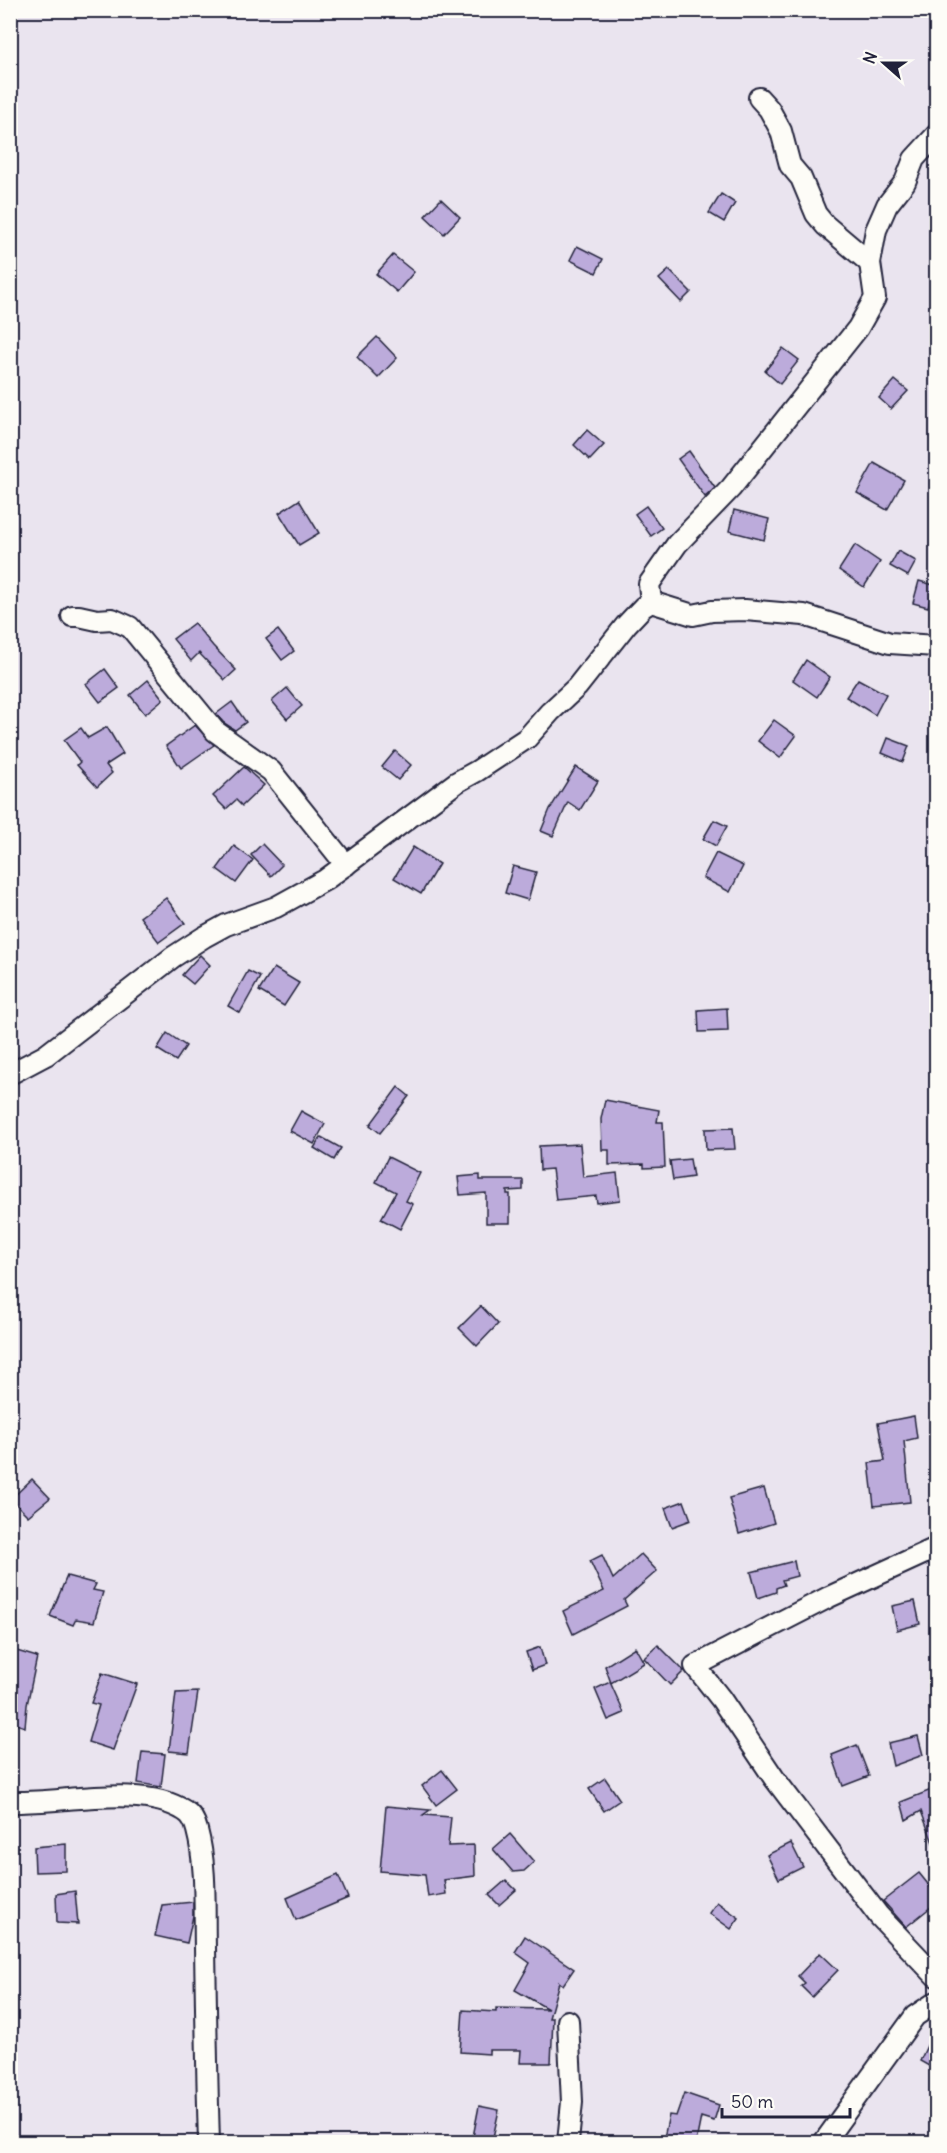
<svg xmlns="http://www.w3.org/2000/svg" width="947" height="2153" font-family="Delius,sans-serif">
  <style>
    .building { fill: #bcabdb; stroke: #22223b; stroke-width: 1.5 }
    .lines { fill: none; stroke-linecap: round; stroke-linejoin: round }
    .street-casing { stroke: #22223b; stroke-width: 24 }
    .street { stroke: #fdfcf7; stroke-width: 20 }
  </style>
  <rect width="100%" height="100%" fill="#eae4ef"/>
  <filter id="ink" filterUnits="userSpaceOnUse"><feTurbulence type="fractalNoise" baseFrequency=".0167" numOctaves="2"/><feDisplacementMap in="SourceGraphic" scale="12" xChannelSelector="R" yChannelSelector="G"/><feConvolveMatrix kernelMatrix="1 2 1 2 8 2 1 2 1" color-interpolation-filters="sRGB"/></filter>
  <g filter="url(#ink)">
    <g class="building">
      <polygon points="721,194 735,203 724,222 709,213"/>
      <polygon points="441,199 460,217 444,234 425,216"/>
      <polygon points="577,246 603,259 596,273 570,260"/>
      <polygon points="393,255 414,272 397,292 376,274"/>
      <polygon points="669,270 691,292 681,302 659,279"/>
      <polygon points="377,337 397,358 378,378 357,357"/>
      <polygon points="783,348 799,360 780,384 765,371"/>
      <polygon points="895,380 908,391 891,409 879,398"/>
      <polygon points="587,430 604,445 590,460 574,445"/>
      <polygon points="689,451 715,488 705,497 678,459"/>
      <polygon points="874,463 904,480 887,510 857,493"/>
      <polygon points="299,500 319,533 299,545 279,513"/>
      <polygon points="646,506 662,528 651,536 635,514"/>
      <polygon points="734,510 769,519 764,540 729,531"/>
      <polygon points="855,545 880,562 864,587 839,570"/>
      <polygon points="898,551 916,561 908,576 890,566"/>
      <polygon points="919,581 934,585 928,607 913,603"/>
      <polygon points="194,623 213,646 236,670 225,680 199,653 191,661 173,639"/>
      <polygon points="278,630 294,651 282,660 266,639"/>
      <polygon points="806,660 830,677 817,697 793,680"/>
      <polygon points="105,669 119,688 100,702 86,684"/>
      <polygon points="858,679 886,694 875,715 846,697"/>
      <polygon points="148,680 163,699 145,714 130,695"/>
      <polygon points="287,688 302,706 287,719 272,701"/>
      <polygon points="232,702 246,722 235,730 223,722 216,714"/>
      <polygon points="774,720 796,736 780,758 758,741"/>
      <polygon points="195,725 214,745 181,768 166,746"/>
      <polygon points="107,727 123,754 106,765 112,773 97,787 77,765 80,762 64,740 81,728 88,738"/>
      <polygon points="888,738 909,746 903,762 882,753"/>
      <polygon points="395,751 411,765 398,780 382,767"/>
      <polygon points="244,767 264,785 242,806 236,800 226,809 213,796"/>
      <polygon points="576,767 598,781 580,810 568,802 553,836 541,831 550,809"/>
      <polygon points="714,820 727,826 716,846 703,839"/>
      <polygon points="262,844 282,865 271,876 251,855"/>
      <polygon points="234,846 253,860 236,883 217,869"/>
      <polygon points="413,847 439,864 421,894 394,878"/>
      <polygon points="716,853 743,866 730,892 703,878"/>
      <polygon points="513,866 536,872 528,900 505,893"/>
      <polygon points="166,898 185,923 159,942 140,917"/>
      <polygon points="200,955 210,965 193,984 182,975"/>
      <polygon points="274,968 299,983 284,1006 259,991"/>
      <polygon points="248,971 260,977 240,1013 228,1006"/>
      <polygon points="727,1008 728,1031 699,1032 698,1010"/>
      <polygon points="167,1033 186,1046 176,1061 157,1049"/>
      <polygon points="398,1087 409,1096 380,1133 370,1125"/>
      <polygon points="605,1100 659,1110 657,1122 663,1122 665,1167 644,1168 644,1164 609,1165 609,1150 602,1150 601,1119"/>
      <polygon points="301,1111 325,1124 314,1144 290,1131"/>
      <polygon points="733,1128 735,1149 706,1150 705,1129"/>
      <polygon points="321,1137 341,1148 334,1160 314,1148"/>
      <polygon points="580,1144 583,1177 617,1173 620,1200 597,1203 596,1196 556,1200 552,1169 540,1170 539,1146"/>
      <polygon points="388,1157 420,1173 406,1201 413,1204 400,1229 381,1219 396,1192 376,1182"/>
      <polygon points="690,1159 693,1177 673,1180 670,1161"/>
      <polygon points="480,1175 480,1180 523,1180 523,1190 507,1191 507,1194 510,1194 510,1223 486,1223 486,1193 460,1195 458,1177"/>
      <polygon points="481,1306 498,1324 477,1346 459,1328"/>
      <polygon points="914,1416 917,1438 904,1441 910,1502 874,1506 869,1463 885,1461 878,1423"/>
      <polygon points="32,1479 50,1498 28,1516 11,1499"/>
      <polygon points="764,1488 774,1523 739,1534 729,1498"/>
      <polygon points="684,1501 691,1520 672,1527 665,1508"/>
      <polygon points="641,1554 657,1571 624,1600 627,1606 573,1634 563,1611 604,1591 590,1561 602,1555 613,1579"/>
      <polygon points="794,1561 797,1576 782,1580 784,1585 776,1588 776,1592 758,1598 751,1572"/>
      <polygon points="67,1576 96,1584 93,1590 103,1592 94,1622 76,1619 73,1625 50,1616"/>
      <polygon points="915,1601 920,1624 897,1630 892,1606"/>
      <polygon points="658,1645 684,1671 670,1685 644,1658"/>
      <polygon points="540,1647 545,1665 532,1670 526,1652"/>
      <polygon points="635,1647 644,1663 611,1683 605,1666"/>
      <polygon points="10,1649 37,1657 27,1705 25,1727 10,1722"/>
      <polygon points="102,1673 137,1684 113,1750 88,1742 99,1705 91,1703"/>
      <polygon points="610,1682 624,1713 608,1720 595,1689"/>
      <polygon points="198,1692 189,1753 169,1751 176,1693"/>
      <polygon points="918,1736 923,1755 893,1766 888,1743"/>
      <polygon points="857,1745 869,1776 843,1786 832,1755"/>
      <polygon points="142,1752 165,1754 161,1787 138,1783"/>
      <polygon points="442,1770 457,1789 436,1805 422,1786"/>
      <polygon points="605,1778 620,1800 604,1811 589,1789"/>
      <polygon points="936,1788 936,1847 935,1848 921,1811 906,1820 901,1802"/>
      <polygon points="386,1806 430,1810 423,1815 451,1817 448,1846 474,1845 475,1876 444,1880 446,1894 428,1897 425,1875 380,1871"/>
      <polygon points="510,1834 534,1862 524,1871 513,1872 493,1849"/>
      <polygon points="791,1843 803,1867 779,1879 767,1855"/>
      <polygon points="66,1844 66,1871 35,1872 34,1847"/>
      <polygon points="919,1873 936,1894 936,1903 906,1927 883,1901"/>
      <polygon points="338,1875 348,1898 296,1920 287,1898"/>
      <polygon points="506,1880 516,1890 499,1905 489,1895"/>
      <polygon points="75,1891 78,1924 57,1923 56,1894"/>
      <polygon points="193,1902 193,1916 187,1943 155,1936 162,1905"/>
      <polygon points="717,1902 739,1918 731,1929 709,1913"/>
      <polygon points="525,1936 574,1969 563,1985 559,1982 549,2018 553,2018 551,2063 520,2063 521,2050 489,2050 489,2054 460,2052 463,2010 496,2012 496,2008 548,2009 515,1990 530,1963 515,1952"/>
      <polygon points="820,1953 838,1970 812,1997 801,1986 805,1983 798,1976"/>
      <polygon points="936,2026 936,2070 920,2061"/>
      <polygon points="684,2093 719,2105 714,2121 701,2117 696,2142 663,2142 669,2115 676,2116"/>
      <polygon points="479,2106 499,2110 492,2142 472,2142"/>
    </g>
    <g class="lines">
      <defs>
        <g id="street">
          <polyline points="759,98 769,109 781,131 790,165 801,178 816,214 825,225 870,263"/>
          <polyline points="651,602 649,584 677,544 731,488 858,328 875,298 870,263 876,230 887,205 905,182 914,159 936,135"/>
          <polyline points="651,602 693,615 712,611 745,610 804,615 890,643 936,646"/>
          <polyline points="72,616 79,616 97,620 112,619 130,627 215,731 271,771 346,865"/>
          <polyline points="10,1074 46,1055 173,957 204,937 226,925 276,907 325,880 457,782 477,771 527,738 550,712 577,687 626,625 643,607 651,602"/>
          <polyline points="936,1548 829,1597 695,1666 721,1699 774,1778 879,1916 936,1976"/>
          <path d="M10 1802C61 1804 141 1783 185 1811 192 1815 195 1822 197 1830 207 1867 204 1909 205 1947 206 2012 207 2077 209 2142"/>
          <polyline points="568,2142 572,2102 568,2021"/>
          <polyline points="824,2142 915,2016 936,2002"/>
        </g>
      </defs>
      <use href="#street" class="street-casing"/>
      <use href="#street" class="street"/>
    </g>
  </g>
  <rect width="947" height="2153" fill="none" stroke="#fdfcf7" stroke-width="36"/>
  <rect x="18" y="18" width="911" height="2117" fill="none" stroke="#22223b" stroke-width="2" filter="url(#ink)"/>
  <g transform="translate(884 63) rotate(291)" stroke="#fdfcf7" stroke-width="4.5" paint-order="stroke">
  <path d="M0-4.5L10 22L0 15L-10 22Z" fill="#22223b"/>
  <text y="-9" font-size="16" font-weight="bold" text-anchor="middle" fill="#22223b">N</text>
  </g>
  <path d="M722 2108v9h128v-9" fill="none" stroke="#22223b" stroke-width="3"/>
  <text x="731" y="2108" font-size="18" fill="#22223b" stroke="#fdfcf7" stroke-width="4.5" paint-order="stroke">50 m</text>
</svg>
